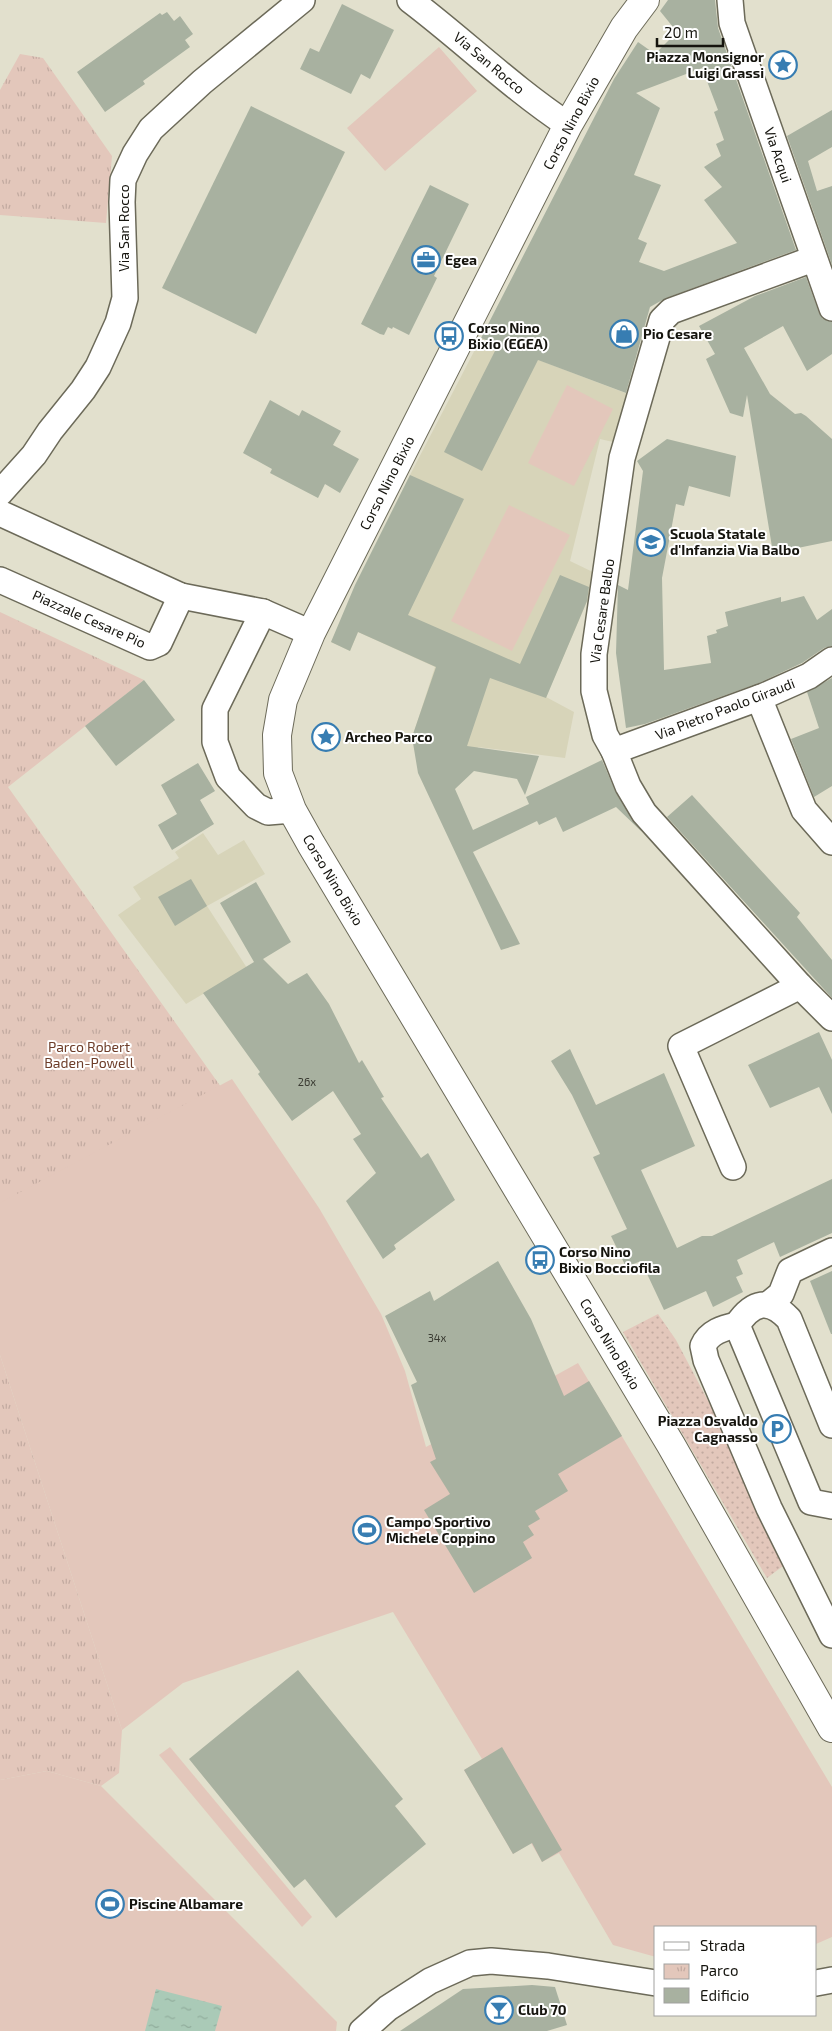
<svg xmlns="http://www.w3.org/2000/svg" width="832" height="2031" font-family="'Exo 2',sans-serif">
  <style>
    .built { fill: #d7d4b9 }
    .grass { fill: url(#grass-dots) }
    .park { fill: url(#park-tufts) }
    .pitch { fill: #e3c7bb }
    .water { fill: url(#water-ripples) }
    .building { fill: #a8b1a0; fill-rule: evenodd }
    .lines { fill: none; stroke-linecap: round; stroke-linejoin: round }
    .minor-casing { stroke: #6c6a59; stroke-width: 28 }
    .major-casing { stroke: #6c6a59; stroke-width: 30 }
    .minor { stroke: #fff; stroke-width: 25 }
    .major { stroke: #fff; stroke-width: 28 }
    .labels { text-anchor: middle; stroke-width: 4; stroke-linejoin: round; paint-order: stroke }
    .number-label { font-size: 11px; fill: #3a3b32 }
    .poi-label { font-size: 14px; font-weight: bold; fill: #15140e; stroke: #fff; text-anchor: start }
    .street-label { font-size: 14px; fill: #15140e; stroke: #fff }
    .park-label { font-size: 14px; fill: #6d3d29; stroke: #fff }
  </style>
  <defs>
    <pattern id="grass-dots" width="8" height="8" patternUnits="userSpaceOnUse" patternTransform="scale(1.25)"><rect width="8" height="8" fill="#e3c7bb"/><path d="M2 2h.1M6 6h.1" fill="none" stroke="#c2aaa0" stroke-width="1.8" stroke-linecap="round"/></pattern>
    <pattern id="park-tufts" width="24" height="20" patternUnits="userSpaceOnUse" patternTransform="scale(1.25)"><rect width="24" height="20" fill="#e3c7bb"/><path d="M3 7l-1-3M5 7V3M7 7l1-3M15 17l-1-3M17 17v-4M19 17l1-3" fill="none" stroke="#c2aaa0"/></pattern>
    <pattern id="water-ripples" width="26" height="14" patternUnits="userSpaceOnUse" patternTransform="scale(1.25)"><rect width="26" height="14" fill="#aacab7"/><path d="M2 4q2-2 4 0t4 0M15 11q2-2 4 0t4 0" fill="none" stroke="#91ad9c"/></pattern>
  </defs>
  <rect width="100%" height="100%" fill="#e2e0cd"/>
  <g class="built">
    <polygon points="481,338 628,394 613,442 600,439 570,561 597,574 595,583 546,697 574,712 565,758 478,747 472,759 412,738 435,667 358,632 350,651 331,642 410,475"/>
    <polygon points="203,833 218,855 244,840 265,874 207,906 247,968 186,1004 118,915 141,899 133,887 179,858 175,852"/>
  </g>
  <polygon class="grass" points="658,1314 676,1340 766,1511 783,1566 767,1578 623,1332"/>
  <g class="park">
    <polygon points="20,54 43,58 112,156 106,223 0,215 0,90"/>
    <polygon points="0,612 144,680 8,787 221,1087 0,1204"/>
    <polygon points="0,1355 122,1730 119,1773 101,1786 47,1771 0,1780"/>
  </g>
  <g class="pitch">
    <polygon points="439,47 477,91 385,171 347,128"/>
    <polygon points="567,385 613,409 574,486 528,463"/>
    <polygon points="509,505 570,535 512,651 451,621"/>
    <polygon points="232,1079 319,1208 381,1314 405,1371 426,1447 578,1363 832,1787 832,1937 816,1944 816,1927 656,1927 656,1957 613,1945 559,1853 542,1862 531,1843 513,1854 464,1770 482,1759 393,1612 183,1683 122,1730 0,1355 0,1203"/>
    <polygon points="170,1747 312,1917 302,1927 159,1755"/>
    <polygon points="47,1771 101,1786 337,2022 336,2031 0,2031 0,1780"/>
  </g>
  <polygon class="water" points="156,1989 222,2006 215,2031 145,2031"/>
  <g class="building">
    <path d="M668 0H715L718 28 796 250 666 298 650 307 626 393 538 360 482 471 444 452 498 345 481 338 614 79 638 42 655 54 677 32 660 11ZM702 68 718 110 714 112 724 140 716 144 721 156 704 167 722 187 704 200 737 243 664 271 639 262 647 243 638 239 661 185 634 175 660 108 636 93Z"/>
    <polygon points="342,4 394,30 370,79 361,74 351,94 300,69 310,48 319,52"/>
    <polygon points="167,12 174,21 180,16 193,34 185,40 190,47 143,81 145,84 105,112 77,72 160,13 162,15"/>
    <polygon points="251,106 345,152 256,334 162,288"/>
    <polygon points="832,110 832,147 808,161 817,191 832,186 832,265 787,136"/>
    <polygon points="430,185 469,204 434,276 437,278 409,335 393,327 392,329 388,327 384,335 380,334 361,324"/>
    <polygon points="806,277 819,313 823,319 832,322 832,354 807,371 783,326 744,348 770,394 795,414 801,413 806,416 832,439 832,541 773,553 747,395 743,417 730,413 706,359 715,354 699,326 755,296"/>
    <polygon points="270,400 299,416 302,410 341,431 333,445 359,459 340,493 325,484 318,498 270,473 272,469 243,453"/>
    <polygon points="667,439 736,456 730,497 689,486 684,506 676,504 662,578 664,670 711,663 707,636 717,633 716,630 728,626 725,612 781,597 781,602 804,596 817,620 832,609 832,646 824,648 802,663 759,683 645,724 626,728 616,653 618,585 628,590 643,471 637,461"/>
    <polygon points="410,475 464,499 408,615 520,664 560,575 589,587 587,601 546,698 490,678 467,746 539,756 525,795 517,779 474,771 455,789 473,830 529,804 526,797 602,760 616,793 632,820 642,832 616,807 563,832 556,817 539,825 537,821 473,852 520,944 501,950 418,773 412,737 436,667 358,632 350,651 331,642 355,585"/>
    <polygon points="832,678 832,786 814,797 791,739 819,728 807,692"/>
    <polygon points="144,680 175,720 116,766 85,726"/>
    <polygon points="198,763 215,791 200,800 214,824 172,850 158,825 177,814 161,785"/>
    <polygon points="692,795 800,913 797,917 832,960 832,998 667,817"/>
    <polygon points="191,879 207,906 175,926 158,897"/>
    <polygon points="256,882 291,942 263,959 288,984 307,973 329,1004 359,1063 362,1060 384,1097 381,1098 421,1158 428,1153 455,1200 394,1245 396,1249 383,1259 346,1201 376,1173 353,1139 361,1134 333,1091 292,1121 258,1074 260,1072 203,993 254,962 220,903"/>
    <polygon points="819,1032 832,1060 832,1114 819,1087 770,1108 748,1065"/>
    <polygon points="570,1049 596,1105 664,1073 695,1146 641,1170 677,1248 702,1236 712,1236 832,1179 832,1233 780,1257 774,1242 737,1260 743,1274 736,1277 743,1292 713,1307 706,1291 664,1310 641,1261 626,1267 611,1236 627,1229 593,1157 600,1154 572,1095 551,1061"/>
    <polygon points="498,1261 531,1319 564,1396 589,1381 622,1436 558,1474 568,1491 535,1511 540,1519 528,1526 534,1535 523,1542 532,1558 474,1593 424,1510 450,1494 430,1462 436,1459 411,1385 417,1382 385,1316 430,1291 434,1301"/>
    <polygon points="832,1271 832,1334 831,1334 810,1281"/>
    <polygon points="298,1670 403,1799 395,1806 426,1844 336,1918 305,1879 294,1888 189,1759"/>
    <polygon points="502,1747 562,1850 542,1862 532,1843 513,1854 464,1770"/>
    <polygon points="532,1985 555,1987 567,2025 547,2031 400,2031 463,1989"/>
  </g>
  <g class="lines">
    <defs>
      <g id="minor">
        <path d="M410 0C463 40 512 88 568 125"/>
        <polyline points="730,0 732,23 740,46 832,308"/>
        <polyline points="813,259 671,311 662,320 622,458 594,654 594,691 605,735 614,751 628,786 644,813 800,986 832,1018"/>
        <polyline points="0,493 34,455 50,431 83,390 98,367 118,323 125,298 122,202 123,180 135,154 151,129 202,82 302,0"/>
        <polyline points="0,513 181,596 263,612 311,633"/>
        <polyline points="0,580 150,647 159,643 181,596"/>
        <polyline points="263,612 215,709 215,742 228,777 256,806 268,812 292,810"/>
        <polyline points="759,698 804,810 832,842"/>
        <polyline points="614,751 764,696 809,676 832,660"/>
        <polyline points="733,1167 681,1046 800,986"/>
        <polyline points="769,1304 781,1294 790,1271 832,1251"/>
        <path d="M737 1325C753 1301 769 1298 789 1319L832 1425"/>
        <path d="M832 1506 811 1502 737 1325C723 1328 709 1332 703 1346L706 1360 769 1508 832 1635"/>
        <polyline points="816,1983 832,1980"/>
        <polyline points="362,2031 388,2008 430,1981 470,1963 491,1961 548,1966 656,1983"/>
      </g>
      <polyline id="major" points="645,0 624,28 568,125 311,633 283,700 277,735 278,773 292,810 311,844 671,1445 832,1728"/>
    </defs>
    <use href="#minor" class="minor-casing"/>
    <use href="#major" class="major-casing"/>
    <use href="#minor" class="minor"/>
    <use href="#major" class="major"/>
  </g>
  <defs>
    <symbol id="sight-ring" viewBox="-11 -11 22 22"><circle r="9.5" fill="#fff" stroke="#377db2" stroke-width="1.5"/><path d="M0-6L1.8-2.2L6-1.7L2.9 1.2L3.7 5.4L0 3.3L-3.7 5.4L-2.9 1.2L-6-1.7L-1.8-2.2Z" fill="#377db2"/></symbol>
    <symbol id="office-ring" viewBox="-11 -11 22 22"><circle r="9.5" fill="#fff" stroke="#377db2" stroke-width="1.5"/><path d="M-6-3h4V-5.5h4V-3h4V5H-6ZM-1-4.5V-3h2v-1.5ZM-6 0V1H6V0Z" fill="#377db2"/></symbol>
    <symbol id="shop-ring" viewBox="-11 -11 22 22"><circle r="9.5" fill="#fff" stroke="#377db2" stroke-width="1.5"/><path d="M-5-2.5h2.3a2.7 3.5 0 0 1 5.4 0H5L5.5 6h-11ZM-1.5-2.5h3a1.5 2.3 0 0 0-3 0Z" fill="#377db2"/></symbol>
    <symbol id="bus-ring" viewBox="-11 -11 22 22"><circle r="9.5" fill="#fff" stroke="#377db2" stroke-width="1.5"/><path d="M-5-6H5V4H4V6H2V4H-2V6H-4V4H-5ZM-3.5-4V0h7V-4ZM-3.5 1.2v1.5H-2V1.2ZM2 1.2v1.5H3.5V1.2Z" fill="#377db2"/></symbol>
    <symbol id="school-ring" viewBox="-11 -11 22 22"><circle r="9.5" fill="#fff" stroke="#377db2" stroke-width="1.5"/><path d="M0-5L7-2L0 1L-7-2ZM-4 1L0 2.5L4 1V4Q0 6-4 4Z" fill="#377db2"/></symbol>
    <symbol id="parking-ring" viewBox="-11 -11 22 22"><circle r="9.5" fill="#fff" stroke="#377db2" stroke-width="1.5"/><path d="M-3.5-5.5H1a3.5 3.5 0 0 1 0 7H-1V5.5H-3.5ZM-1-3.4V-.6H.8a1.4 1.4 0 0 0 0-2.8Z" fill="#377db2"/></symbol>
    <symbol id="stadium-ring" viewBox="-11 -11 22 22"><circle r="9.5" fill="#fff" stroke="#377db2" stroke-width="1.5"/><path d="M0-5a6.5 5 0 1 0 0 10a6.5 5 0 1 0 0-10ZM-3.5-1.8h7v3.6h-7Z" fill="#377db2"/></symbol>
    <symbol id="bar-ring" viewBox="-11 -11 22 22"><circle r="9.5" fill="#fff" stroke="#377db2" stroke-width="1.5"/><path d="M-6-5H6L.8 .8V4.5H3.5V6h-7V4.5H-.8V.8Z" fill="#377db2"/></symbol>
  </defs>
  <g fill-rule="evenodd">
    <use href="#sight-ring" x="767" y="49" width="32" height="32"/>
    <use href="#office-ring" x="410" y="244" width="32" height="32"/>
    <use href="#shop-ring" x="608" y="318" width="32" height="32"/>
    <use href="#bus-ring" x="433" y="320" width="32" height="32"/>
    <use href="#school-ring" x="635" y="526" width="32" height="32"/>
    <use href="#sight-ring" x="310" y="721" width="32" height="32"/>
    <use href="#bus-ring" x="524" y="1244" width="32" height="32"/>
    <use href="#parking-ring" x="761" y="1413" width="32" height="32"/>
    <use href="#stadium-ring" x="351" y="1514" width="32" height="32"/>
    <use href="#stadium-ring" x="94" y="1888" width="32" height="32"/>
    <use href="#bar-ring" x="483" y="1994" width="32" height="32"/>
  </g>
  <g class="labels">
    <g class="number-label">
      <text x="307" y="1086">26x</text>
      <text x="437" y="1342">34x</text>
    </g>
    <g class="poi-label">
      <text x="764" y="62" text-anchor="end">Piazza Monsignor<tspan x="764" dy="16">Luigi Grassi</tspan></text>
      <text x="445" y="265">Egea</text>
      <text x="468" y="333">Corso Nino<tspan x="468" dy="16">Bixio (EGEA)</tspan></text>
      <text x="643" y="339">Pio Cesare</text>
      <text x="670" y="539">Scuola Statale<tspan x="670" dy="16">d'Infanzia Via Balbo</tspan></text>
      <text x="345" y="742">Archeo Parco</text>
      <text x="559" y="1257">Corso Nino<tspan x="559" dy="16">Bixio Bocciofila</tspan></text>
      <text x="758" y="1426" text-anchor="end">Piazza Osvaldo<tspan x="758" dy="16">Cagnasso</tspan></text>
      <text x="386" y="1527">Campo Sportivo<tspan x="386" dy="16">Michele Coppino</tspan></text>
      <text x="129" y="1909">Piscine Albamare</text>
      <text x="518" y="2015">Club 70</text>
    </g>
    <g class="street-label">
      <text transform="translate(489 63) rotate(40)" y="5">Via San Rocco</text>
      <text transform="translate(571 123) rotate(-62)" y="5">Corso Nino Bixio</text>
      <text transform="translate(778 155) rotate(71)" y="5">Via Acqui</text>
      <text transform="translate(124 228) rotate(-90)" y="5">Via San Rocco</text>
      <text transform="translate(387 483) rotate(-63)" y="5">Corso Nino Bixio</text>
      <text transform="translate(602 611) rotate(-82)" y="5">Via Cesare Balbo</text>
      <text transform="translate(89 619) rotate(24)" y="5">Piazzale Cesare Pio</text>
      <text transform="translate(725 709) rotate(-21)" y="5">Via Pietro Paolo Giraudi</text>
      <text transform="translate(333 880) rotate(59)" y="5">Corso Nino Bixio</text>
      <text transform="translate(610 1344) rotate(59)" y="5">Corso Nino Bixio</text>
    </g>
    <g class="park-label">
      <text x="89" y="1052">Parco Robert<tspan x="89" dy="16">Baden-Powell</tspan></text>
    </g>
  </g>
  <rect x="654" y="1926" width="162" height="90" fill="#ffffff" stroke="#a1a19f"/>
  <rect x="664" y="1942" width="25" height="8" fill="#ffffff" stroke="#a1a19f"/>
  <text x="700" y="1951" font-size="15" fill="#15140e">Strada</text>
  <rect x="664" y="1964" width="25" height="15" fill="url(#park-tufts)" stroke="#a1a19f"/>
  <text x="700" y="1976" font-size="15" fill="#15140e">Parco</text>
  <rect x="664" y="1988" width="25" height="15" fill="#a8b1a0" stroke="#a1a19f"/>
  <text x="700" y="2001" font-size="15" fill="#15140e">Edificio</text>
  <path d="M657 38v8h66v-8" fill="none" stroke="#15140e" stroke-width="2.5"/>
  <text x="664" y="38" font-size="15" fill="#15140e" stroke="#ffffff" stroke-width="4" paint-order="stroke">20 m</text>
</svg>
